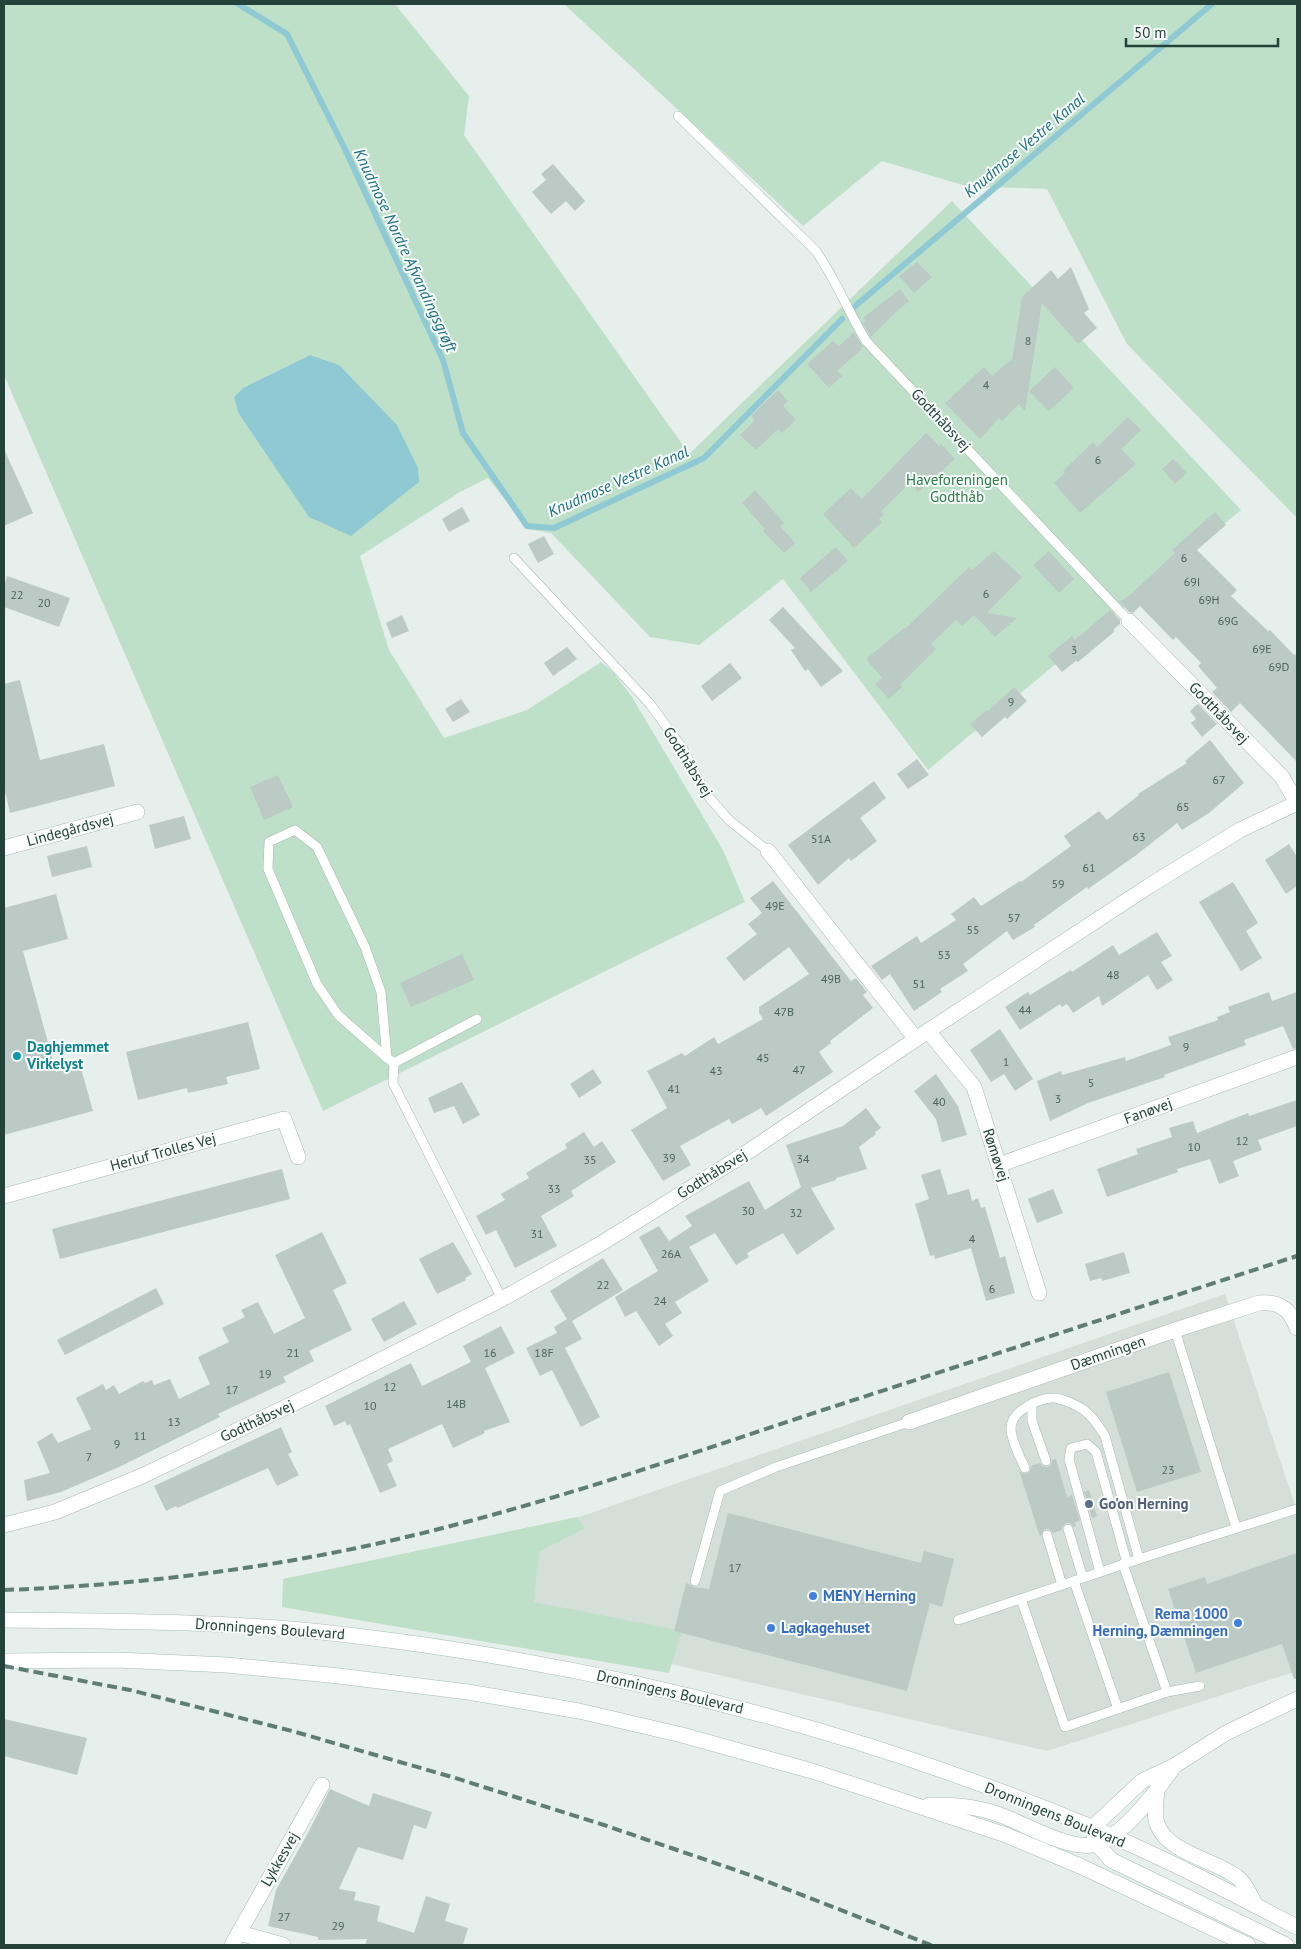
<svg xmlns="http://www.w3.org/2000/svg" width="1301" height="1949" font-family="'PT Sans',sans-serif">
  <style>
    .built { fill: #d4dfda }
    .green { fill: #bfe0c8; fill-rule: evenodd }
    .water { fill: #8ec9d4 }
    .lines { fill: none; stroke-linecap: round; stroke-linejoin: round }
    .stream { stroke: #8ec9d4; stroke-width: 6 }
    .building { fill: #bbcac4 }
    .service-casing { stroke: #a8b8b2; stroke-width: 10 }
    .minor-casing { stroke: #a8b8b2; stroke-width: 16 }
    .secondary-casing { stroke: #a4bbb3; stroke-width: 16 }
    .service { stroke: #fff; stroke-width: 9 }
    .minor { stroke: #fff; stroke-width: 15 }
    .secondary { stroke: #fff; stroke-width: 15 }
    .rail { stroke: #5f7d75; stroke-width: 4; stroke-dasharray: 10 5; stroke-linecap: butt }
    .culture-dot { fill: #0f9aa8; stroke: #f7fbf9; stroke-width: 2 }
    .service-dot { fill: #5c6f8a; stroke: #f7fbf9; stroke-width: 2 }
    .shop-dot { fill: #3f7fe0; stroke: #f7fbf9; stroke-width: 2 }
    .labels { text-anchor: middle; stroke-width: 4; stroke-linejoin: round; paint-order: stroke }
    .number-label { font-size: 12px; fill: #4a645c }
    .street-label { font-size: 15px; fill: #24423a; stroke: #f7fbf9 }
    .park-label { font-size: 15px; fill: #2d7a4b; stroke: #f7fbf9 }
    .culture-label { font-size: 15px; font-weight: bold; fill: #0d838f; stroke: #f7fbf9; text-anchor: start }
    .service-label { font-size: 15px; font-weight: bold; fill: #4e5e75; stroke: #f7fbf9; text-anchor: start }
    .shop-label { font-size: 15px; font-weight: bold; fill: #366cbe; stroke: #f7fbf9; text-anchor: start }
    .water-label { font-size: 16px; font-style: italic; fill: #1c6f80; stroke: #f7fbf9 }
  </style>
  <rect width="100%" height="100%" fill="#e6efeb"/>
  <polygon class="built" points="1225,1294 1297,1511 1297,1671 1047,1751 515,1628 530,1534"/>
  <g class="green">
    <path d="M4 4H395L469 96 464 135 689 454 952 201 1241 510 928 770 783 579 699 645 650 637 551 533 528 529 488 478 460 492 360 556 389 650 444 738 527 710 601 662 613 672 632 697 723 850 745 902 323 1111 4 375ZM310 355 234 397 243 388Z"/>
    <polygon points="564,4 1297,4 1297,518 1127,344 1047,189 966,186 882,161 803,226"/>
    <polygon points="577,1517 585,1528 539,1552 534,1602 682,1631 669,1673 282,1607 283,1579"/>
  </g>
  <polygon class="water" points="310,355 339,365 397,425 418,468 419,482 351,536 309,517 239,414 234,397 243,388"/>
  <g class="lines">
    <g class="stream">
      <polyline points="238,4 287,34 344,147 443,360 463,433 527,526 554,528 704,458 842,319"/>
      <polyline points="854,307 1212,4"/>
    </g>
  </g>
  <g class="building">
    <polygon points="553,164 585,201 575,211 566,201 551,214 532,192 546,180 541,174"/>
    <polygon points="917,262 932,277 914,293 899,276"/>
    <polygon points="1071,267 1089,309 1084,313 1097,328 1078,344 1042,303 1025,411 1019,404 1002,421 999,418 980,439 945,403 984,367 992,376 1011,360 1012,361 1022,297 1051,270 1058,279"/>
    <polygon points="900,289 909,301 896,312 871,337 863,323 866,321 863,318"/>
    <polygon points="854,332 862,346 861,350 837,371 842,376 829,388 807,364 833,341 839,346"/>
    <polygon points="1055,367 1074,388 1049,411 1029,391"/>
    <polygon points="778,390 788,401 783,406 796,420 782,433 778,429 756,450 740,435 755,420 751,416"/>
    <polygon points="1128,417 1141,430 1121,449 1136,464 1080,513 1054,483 1065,473 1063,471 1093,442 1097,447"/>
    <polygon points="926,433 939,446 941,444 955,459 918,492 910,483 881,511 884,514 879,519 882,522 854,548 823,514 851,488 862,499"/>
    <polygon points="4,449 33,513 4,526"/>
    <polygon points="1173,459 1187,473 1175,484 1162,469"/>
    <polygon points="755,490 784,523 780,526 795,543 784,553 763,531 765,529 742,503"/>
    <polygon points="462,507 470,521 449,532 442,519"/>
    <polygon points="1215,512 1226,525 1197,550 1237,590 1231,596 1268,631 1270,630 1293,654 1297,655 1297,762 1240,703 1231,712 1212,692 1217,688 1198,666 1201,663 1176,637 1173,640 1140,606 1133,613 1129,612 1120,602 1131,594 1175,553 1172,550"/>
    <polygon points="544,536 554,554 538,563 528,544"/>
    <polygon points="836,547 848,561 811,592 800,578"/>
    <polygon points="994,551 1022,577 987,613 1017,618 995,637 974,615 962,626 956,620 931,644 936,649 900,685 902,687 889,699 875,684 882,678 866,659 904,628 905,629 969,567 972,570"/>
    <polygon points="1049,551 1074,579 1059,593 1033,565"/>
    <polygon points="7,576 70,598 59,627 4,607 4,587"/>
    <polygon points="783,607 843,671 821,687 808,669 805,671 791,650 795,648 769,620"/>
    <polygon points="1110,610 1120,620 1120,624 1114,629 1114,632 1078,662 1076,661 1062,672 1048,656 1072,636 1075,640"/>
    <polygon points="402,615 409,631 392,638 386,623"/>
    <polygon points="567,647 577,659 553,676 544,663"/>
    <polygon points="730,663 742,678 712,701 701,686"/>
    <polygon points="20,680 40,760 104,744 115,786 10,813 4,787 4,684"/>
    <polygon points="1014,687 1027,701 1007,719 1005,717 982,737 970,724 987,710 988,711"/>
    <polygon points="461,699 470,712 453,722 445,709"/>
    <polygon points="1198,704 1217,724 1202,737 1191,723 1196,719 1190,711"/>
    <polygon points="1210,740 1244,783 1209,813 1182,830 1177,823 1135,856 1088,889 1087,887 1034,925 1035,927 1013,940 1007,931 963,964 968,971 940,989 942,992 914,1011 890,974 882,980 871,966 917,936 921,943 956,920 951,914 974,897 981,906 1020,881 1021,882 1071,846 1064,836 1099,811 1107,820 1139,795 1138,794 1187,763 1185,761"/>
    <polygon points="917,759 929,775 908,789 897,774"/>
    <polygon points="278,775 293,807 264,820 250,787"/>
    <polygon points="874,781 886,798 860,818 877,841 851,861 849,858 818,885 788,845"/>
    <polygon points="184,816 191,839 155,849 149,825"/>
    <polygon points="1289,844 1297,857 1297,886 1286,894 1265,860"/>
    <polygon points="87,846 92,867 52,877 47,856"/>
    <polygon points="773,881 851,981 856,978 867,992 863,995 873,1008 830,1041 831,1043 819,1052 833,1072 766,1116 761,1108 732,1124 729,1119 680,1146 691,1165 663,1181 631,1130 667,1108 647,1071 682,1053 685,1056 714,1037 718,1044 763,1019 759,1013 759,1007 809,974 789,947 744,981 726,958 757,934 748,924 762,913 750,898"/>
    <polygon points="1233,882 1258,923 1246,931 1262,958 1241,971 1199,902"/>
    <polygon points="56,894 68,939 23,951 56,1072 80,1065 93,1111 4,1135 4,908"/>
    <polygon points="1157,932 1172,956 1161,962 1173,980 1157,990 1148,975 1102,1006 1099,996 1073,1013 1067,1004 1062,1007 1060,1004 1020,1030 1005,1007 1028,992 1030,995 1071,970 1072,972 1113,945 1119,955"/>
    <polygon points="462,954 474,980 411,1007 400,983"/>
    <polygon points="1269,992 1272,1001 1297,992 1297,1048 1293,1049 1283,1026 1244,1040 1246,1045 1164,1075 1165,1077 1088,1103 1050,1121 1037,1081 1061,1071 1062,1075 1125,1057 1126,1061 1171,1045 1168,1037 1218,1020 1217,1017 1230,1012 1228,1007"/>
    <polygon points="248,1022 260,1069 226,1077 228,1084 188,1093 187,1088 138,1100 126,1052"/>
    <polygon points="1000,1029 1033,1079 1015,1091 1004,1074 991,1082 970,1050"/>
    <polygon points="593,1069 602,1083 579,1098 570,1084"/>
    <polygon points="936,1074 958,1106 967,1135 942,1142 936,1119 914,1091"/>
    <polygon points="462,1082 480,1115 463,1124 454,1106 434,1113 428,1098"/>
    <polygon points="1297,1100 1297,1126 1258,1140 1262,1150 1233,1161 1239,1176 1219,1184 1210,1159 1177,1169 1178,1172 1107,1197 1097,1169 1138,1154 1136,1149 1172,1137 1169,1128 1193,1121 1197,1133 1248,1113 1249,1116"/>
    <polygon points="866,1108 881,1128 875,1132 876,1134 859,1147 867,1169 836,1178 836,1180 811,1188 835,1229 797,1255 783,1233 747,1253 749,1257 736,1265 715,1233 689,1247 709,1281 675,1302 682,1313 665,1324 673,1336 659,1346 636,1311 625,1317 615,1297 658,1271 639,1237 659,1226 669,1241 692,1226 685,1216 749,1181 765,1210 801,1187 786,1145 843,1126"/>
    <polygon points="584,1132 594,1147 602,1141 616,1162 571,1191 574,1196 541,1216 557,1246 515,1268 496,1230 486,1235 476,1216 505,1200 501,1194 529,1178 526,1173 567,1148 565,1144"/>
    <polygon points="282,1169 290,1199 60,1259 52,1229"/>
    <polygon points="940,1169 948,1195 969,1189 972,1201 978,1198 981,1208 985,1207 1000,1258 1005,1256 1015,1293 986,1301 971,1248 935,1259 934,1255 930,1256 915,1204 929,1199 921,1175"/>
    <polygon points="1053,1189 1063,1213 1037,1223 1028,1199"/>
    <polygon points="322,1232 347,1283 333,1290 352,1330 309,1351 314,1361 283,1377 286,1382 218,1414 220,1417 119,1467 61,1492 27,1501 24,1480 50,1473 37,1442 52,1433 58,1443 91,1429 76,1398 103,1384 106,1390 114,1385 119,1394 143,1381 145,1383 152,1380 154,1385 170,1379 179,1399 210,1384 198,1357 229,1342 222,1328 245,1317 241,1310 258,1302 274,1334 305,1318 275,1255"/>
    <polygon points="453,1242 472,1274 465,1278 466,1280 437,1294 419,1259"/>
    <polygon points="1124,1252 1130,1273 1102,1281 1101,1278 1090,1281 1085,1264"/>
    <polygon points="603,1258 623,1290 572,1321 582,1339 565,1348 600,1417 581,1427 552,1370 540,1376 526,1348 557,1333 554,1327 567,1319 550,1291"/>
    <polygon points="156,1288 164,1304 65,1355 57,1340"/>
    <polygon points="404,1301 417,1324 384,1342 371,1319"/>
    <polygon points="501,1326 515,1353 485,1368 510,1422 484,1431 485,1433 453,1448 442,1424 388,1449 393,1461 387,1464 397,1486 380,1493 350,1424 347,1426 345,1421 334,1426 325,1406 411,1363 422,1386 471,1362 463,1346"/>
    <polygon points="1169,1372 1201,1472 1137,1492 1106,1392"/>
    <polygon points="281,1427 292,1452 288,1454 299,1475 277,1486 268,1468 177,1508 176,1506 166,1511 154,1486"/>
    <polygon points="1056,1459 1067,1497 1072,1495 1080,1521 1075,1522 1076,1526 1074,1527 1070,1523 1066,1523 1062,1527 1062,1530 1053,1533 1049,1529 1045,1529 1040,1537 1019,1470 1022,1473 1027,1474 1030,1471 1031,1466 1040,1463 1042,1466 1048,1467 1051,1465 1052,1460"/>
    <polygon points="1089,1490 1097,1516 1092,1518 1084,1492"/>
    <polygon points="728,1513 921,1563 924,1551 954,1559 942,1607 930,1603 907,1691 674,1631 686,1583 694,1587 709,1589"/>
    <polygon points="1297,1553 1297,1679 1294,1679 1282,1644 1196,1673 1168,1589 1205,1577 1207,1584"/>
    <polygon points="4,1719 87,1738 77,1775 4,1756"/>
    <polygon points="330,1789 369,1806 373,1793 432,1812 426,1829 414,1825 403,1860 358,1847 339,1889 356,1892 354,1900 380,1906 377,1921 414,1933 426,1896 450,1904 445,1921 468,1928 463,1945 365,1945 367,1939 318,1940 318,1937 268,1926 276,1890 308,1833"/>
  </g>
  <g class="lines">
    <defs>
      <g id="service">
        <path d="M678 116 816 251C836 280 848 311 866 341L1129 621"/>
        <polyline points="514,558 650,704 683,749 706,794 730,821 768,851"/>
        <polyline points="477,1019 394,1063 393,1083 502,1299"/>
        <polyline points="387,1058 381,992 365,947 317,847 295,830 269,842 268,869 317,984 338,1015 387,1058 394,1063"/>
        <polyline points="1175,1330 1236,1527"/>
        <polyline points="1032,1404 1032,1421 1046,1461"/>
        <path d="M1025 1468C1020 1458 1011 1439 1011 1428 1011 1411 1040 1397 1055 1398 1060 1399 1068 1401 1073 1404 1088 1410 1097 1423 1105 1436L1139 1559"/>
        <polyline points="1068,1529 1083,1578"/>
        <polyline points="1047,1535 1062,1585"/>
        <polyline points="1100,1572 1069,1459 1071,1448 1087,1444 1096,1452 1127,1563"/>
        <polyline points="695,1581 720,1491 776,1467 909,1422"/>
        <polyline points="1074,1581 1118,1709"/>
        <polyline points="1021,1599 1065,1727 1167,1692 1123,1564"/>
        <polyline points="958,1620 1139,1559 1297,1509"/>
        <polyline points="1167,1692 1200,1686"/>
      </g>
      <g id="minor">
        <polyline points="1129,621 1282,777 1297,803"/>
        <polyline points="4,848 137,812"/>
        <polyline points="768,851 916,1039"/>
        <polyline points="928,1031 974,1087 1039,1293"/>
        <polyline points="999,1165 1297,1057"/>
        <polyline points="4,1196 284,1119 298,1157"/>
        <path d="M909 1422 1175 1330 1259 1303C1279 1301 1290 1309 1297 1328"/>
        <polyline points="4,1525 55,1512 142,1476 309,1396 502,1299 602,1243 737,1159 928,1031 1149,886 1240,830 1297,803"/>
        <polyline points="1174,1766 1226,1733 1297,1699"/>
        <polyline points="239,1933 283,1945"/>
        <polyline points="232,1945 322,1785"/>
      </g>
      <g id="secondary">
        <path d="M4 1620C118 1621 234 1621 348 1635 603 1665 853 1728 1091 1827 1161 1856 1230 1892 1297 1927"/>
        <polyline points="4,1661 117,1660 227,1665 339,1676 468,1692 579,1711 682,1735 812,1771 1006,1835 1080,1866 1248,1945"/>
        <polyline points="1174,1766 1142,1781 1092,1828 1097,1844 1111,1860 1286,1945"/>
        <path d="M1157 1791C1156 1802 1153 1815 1158 1826 1169 1853 1215 1860 1237 1877 1245 1882 1251 1897 1256 1906"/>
        <path d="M929 1805C954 1805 977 1806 1000 1815 1026 1824 1070 1852 1097 1844 1124 1835 1158 1790 1174 1766"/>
      </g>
    </defs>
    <use href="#service" class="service-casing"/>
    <use href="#minor" class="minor-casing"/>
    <use href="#secondary" class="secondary-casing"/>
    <use href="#service" class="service"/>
    <use href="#minor" class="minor"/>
    <use href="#secondary" class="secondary"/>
    <g class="rail">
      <path d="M4 1590C114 1586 224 1574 332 1553 497 1521 657 1465 817 1412 977 1360 1137 1308 1297 1256"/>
      <polyline points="4,1666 130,1690 292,1731 452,1777 604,1825 753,1876 931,1945"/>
    </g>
  </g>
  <circle class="culture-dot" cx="17" cy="1056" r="5"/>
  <circle class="service-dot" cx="1089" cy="1504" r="5"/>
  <g class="shop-dot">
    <circle cx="813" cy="1596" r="5"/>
    <circle cx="1238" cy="1623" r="5"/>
    <circle cx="771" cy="1628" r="5"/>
  </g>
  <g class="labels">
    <g class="number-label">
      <text x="1028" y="345">8</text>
      <text x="986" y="389">4</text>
      <text x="1098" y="464">6</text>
      <text x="1184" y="562">6</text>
      <text x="1192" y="586">69I</text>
      <text x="986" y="598">6</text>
      <text x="17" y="599">22</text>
      <text x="1209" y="604">69H</text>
      <text x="44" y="607">20</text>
      <text x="1228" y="625">69G</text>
      <text x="1262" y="653">69E</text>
      <text x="1074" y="654">3</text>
      <text x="1279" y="671">69D</text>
      <text x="1011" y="706">9</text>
      <text x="1219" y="784">67</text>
      <text x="1183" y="811">65</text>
      <text x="1139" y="841">63</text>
      <text x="821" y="843">51A</text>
      <text x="1089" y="872">61</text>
      <text x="1058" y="888">59</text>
      <text x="775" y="910">49E</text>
      <text x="1014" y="922">57</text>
      <text x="973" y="934">55</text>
      <text x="944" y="959">53</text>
      <text x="1113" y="979">48</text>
      <text x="831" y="983">49B</text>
      <text x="919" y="988">51</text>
      <text x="1025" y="1014">44</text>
      <text x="784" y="1016">47B</text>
      <text x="1186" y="1051">9</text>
      <text x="763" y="1062">45</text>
      <text x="1006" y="1066">1</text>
      <text x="799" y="1074">47</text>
      <text x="716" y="1075">43</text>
      <text x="1091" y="1087">5</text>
      <text x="674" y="1093">41</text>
      <text x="1058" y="1103">3</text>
      <text x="939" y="1106">40</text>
      <text x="1242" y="1145">12</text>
      <text x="1194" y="1151">10</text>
      <text x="669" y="1162">39</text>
      <text x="803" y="1163">34</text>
      <text x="590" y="1164">35</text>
      <text x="554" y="1193">33</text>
      <text x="748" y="1215">30</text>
      <text x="796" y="1217">32</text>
      <text x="537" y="1238">31</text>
      <text x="972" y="1243">4</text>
      <text x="671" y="1258">26A</text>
      <text x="603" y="1289">22</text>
      <text x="992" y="1293">6</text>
      <text x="660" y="1305">24</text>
      <text x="293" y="1357">21</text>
      <text x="490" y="1357">16</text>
      <text x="544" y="1357">18F</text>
      <text x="265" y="1378">19</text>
      <text x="390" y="1391">12</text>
      <text x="232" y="1394">17</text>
      <text x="456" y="1408">14B</text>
      <text x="370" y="1410">10</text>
      <text x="174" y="1426">13</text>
      <text x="140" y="1440">11</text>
      <text x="117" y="1448">9</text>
      <text x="89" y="1461">7</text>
      <text x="1168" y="1474">23</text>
      <text x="735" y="1572">17</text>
      <text x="284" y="1921">27</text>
      <text x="338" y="1930">29</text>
    </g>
    <g class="street-label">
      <text transform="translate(941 420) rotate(47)" y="5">Godthåbsvej</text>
      <text transform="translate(1219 713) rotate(46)" y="5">Godthåbsvej</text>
      <text transform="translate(688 762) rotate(58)" y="5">Godthåbsvej</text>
      <text transform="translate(70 830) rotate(-15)" y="5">Lindegårdsvej</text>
      <text transform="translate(1148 1111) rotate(-20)" y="5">Fanøvej</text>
      <text transform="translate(163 1152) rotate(-15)" y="5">Herluf Trolles Vej</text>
      <text transform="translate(996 1155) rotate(72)" y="5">Rømøvej</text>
      <text transform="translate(712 1174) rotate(-32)" y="5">Godthåbsvej</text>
      <text transform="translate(1108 1353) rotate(-19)" y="5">Dæmningen</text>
      <text transform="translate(257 1421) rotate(-25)" y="5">Godthåbsvej</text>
      <text transform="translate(270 1629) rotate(4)" y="5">Dronningens Boulevard</text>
      <text transform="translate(670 1692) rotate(13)" y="5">Dronningens Boulevard</text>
      <text transform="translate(1055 1815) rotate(22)" y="5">Dronningens Boulevard</text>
      <text transform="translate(280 1859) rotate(-60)" y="5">Lykkesvej</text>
    </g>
    <g class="park-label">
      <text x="957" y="485">Haveforeningen<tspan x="957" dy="17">Godthåb</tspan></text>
    </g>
    <g class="culture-label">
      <text x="27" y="1052">Daghjemmet<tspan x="27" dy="17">Virkelyst</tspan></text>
    </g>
    <g class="service-label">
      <text x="1099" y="1509">Go'on Herning</text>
    </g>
    <g class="shop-label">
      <text x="823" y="1601">MENY Herning</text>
      <text x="1228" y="1619" text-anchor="end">Rema 1000<tspan x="1228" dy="17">Herning, Dæmningen</tspan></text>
      <text x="781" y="1633">Lagkagehuset</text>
    </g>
    <g class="water-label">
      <text transform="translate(1024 145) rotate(-40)" y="6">Knudmose Vestre Kanal</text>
      <text transform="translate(406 250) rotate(65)" y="6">Knudmose Nordre Afvandingsgrøft</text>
      <text transform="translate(618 481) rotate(-24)" y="6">Knudmose Vestre Kanal</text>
    </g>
  </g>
  <rect width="1301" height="1949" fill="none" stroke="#24423a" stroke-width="10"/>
  <path d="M1126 38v8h152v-8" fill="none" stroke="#24423a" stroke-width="2.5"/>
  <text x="1134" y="38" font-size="15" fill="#24423a" stroke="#f7fbf9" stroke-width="4" paint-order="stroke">50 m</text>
</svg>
